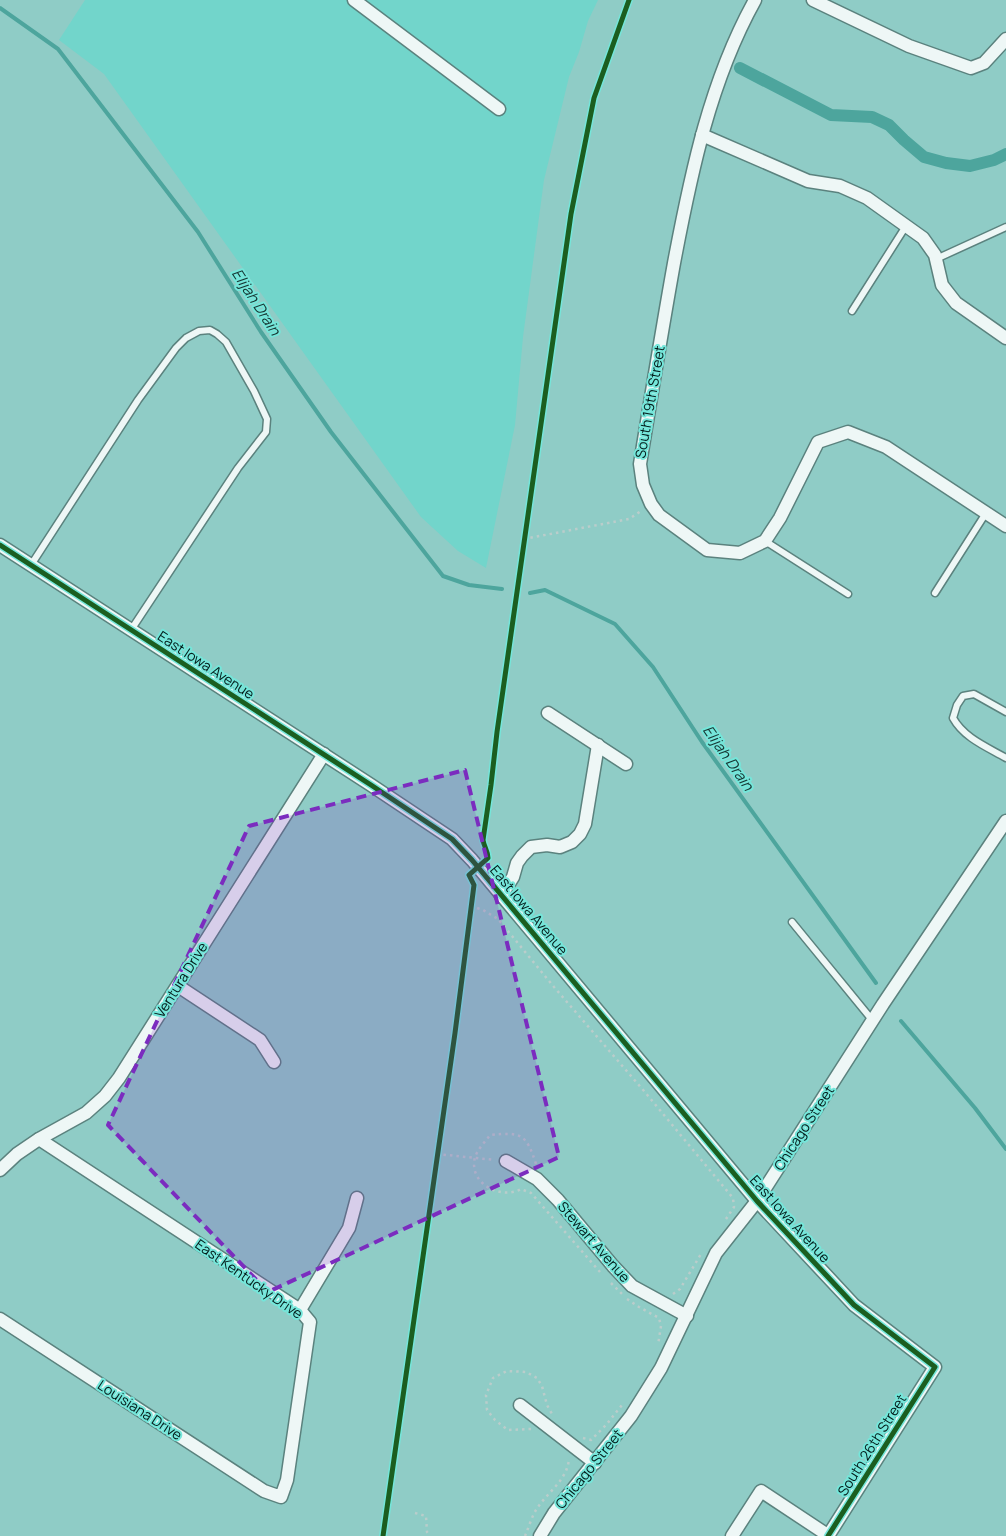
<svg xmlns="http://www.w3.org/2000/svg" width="1006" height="1536" font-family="Manrope,sans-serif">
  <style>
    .built { fill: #72d5cb }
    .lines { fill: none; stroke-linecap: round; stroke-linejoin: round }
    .stream { stroke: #4da59d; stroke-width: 4 }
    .canal { stroke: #4da59d; stroke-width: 12 }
    .lane-casing { stroke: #5b827e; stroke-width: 9 }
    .street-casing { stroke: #5b827e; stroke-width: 15 }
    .path { stroke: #bacdcb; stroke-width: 2.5; stroke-dasharray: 2.5 4; stroke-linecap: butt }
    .lane { stroke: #eef7f6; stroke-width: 6 }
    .street { stroke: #eef7f6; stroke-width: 12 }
    .cycleway-casing { stroke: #75e6da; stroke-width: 8 }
    .cycleway { stroke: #1b5e20; stroke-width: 5 }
    .marked { fill: #7b2cbf; fill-opacity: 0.2; stroke: #7b2cbf; stroke-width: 4; stroke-dasharray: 10 6; stroke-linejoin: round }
    .labels { text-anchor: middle; stroke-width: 4; stroke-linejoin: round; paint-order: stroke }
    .street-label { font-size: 14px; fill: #031b19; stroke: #75e6da }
    .water-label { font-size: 15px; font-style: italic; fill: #163431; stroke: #75e6da }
  </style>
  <rect width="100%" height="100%" fill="#8fccc6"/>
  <polygon class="built" points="85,0 598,0 588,21 579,52 569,77 544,180 523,337 515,425 486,568 458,551 421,517 104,74 59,40"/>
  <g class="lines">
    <g class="stream">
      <polyline points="0,8 58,49 198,232 261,332 331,432 443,576 469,585 502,589"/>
      <polyline points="530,593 545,590 615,624 653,667 702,742 876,983"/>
      <polyline points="901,1021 975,1108 1006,1149"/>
    </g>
    <polyline class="canal" points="740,68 831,115 872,117 889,125 904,140 924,157 946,163 970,166 994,160 1006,154"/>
    <defs>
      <g id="lane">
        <polyline points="936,259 1006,227"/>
        <polyline points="852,311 906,226"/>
        <polyline points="765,541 848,594"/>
        <polyline points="31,565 138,400 176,348 186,338 199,331 210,330 217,334 226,342 254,391 267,419 266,432 238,468 131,630"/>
        <polyline points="935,593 986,513"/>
        <path d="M1006 712 974 694 963 696 957 705 953 718C964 738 987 747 1006 758"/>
        <polyline points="792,922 873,1021"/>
      </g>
      <g id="street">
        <polyline points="354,0 499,109"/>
        <path d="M755 0C710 81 691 173 674 263 662 330 651 397 640 464L643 485 651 504 659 515 707 550 740 553 765 541 780 518 818 442 848 432 886 447 1006 526"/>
        <polyline points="813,0 909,46 971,68 984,63 1006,39"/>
        <polyline points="702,135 808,181 840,186 867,198 923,238 935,255 942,285 956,303 1006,338"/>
        <polyline points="0,545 371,785 452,839 472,860 757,1201 854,1305 935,1367 828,1536"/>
        <polyline points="548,713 626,764"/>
        <polyline points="501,896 513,877 517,863 522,856 531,847 547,845 560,847 572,842 580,834 585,824 598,745"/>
        <polyline points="178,986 260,1040 274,1062"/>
        <polyline points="506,1161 537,1179 558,1200 613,1266 632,1286 687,1316"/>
        <polyline points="0,1170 17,1154 39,1139 86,1113 105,1096 119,1078 324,754"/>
        <polyline points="300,1310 349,1228 357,1198"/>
        <polyline points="0,1319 264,1491 281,1497 287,1480 310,1322 300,1310 39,1139"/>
        <polyline points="520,1405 595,1463"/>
        <polyline points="540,1536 554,1513 631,1416 661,1368 716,1253 757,1201 883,1004 1006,821"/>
        <polyline points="732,1536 761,1491 829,1536"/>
      </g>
    </defs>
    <use href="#lane" class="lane-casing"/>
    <use href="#street" class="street-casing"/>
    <g class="path">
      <polyline points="524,539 629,519 641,511"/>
      <polyline points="471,906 483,910 498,919 554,987 644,1091 733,1198 734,1207 726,1219"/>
      <polyline points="437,1154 495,1160"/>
      <path d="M536 1164C526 1133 521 1132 490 1135 485 1142 478 1149 475 1157 468 1184 501 1200 521 1189L531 1193 600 1272"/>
      <polyline points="611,1283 623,1295"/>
      <polyline points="673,1294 680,1289 701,1254"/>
      <polyline points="627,1299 639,1307 659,1318 661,1326 658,1345"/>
      <polyline points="531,1429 508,1430 495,1420 487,1410 486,1395 493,1378 507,1371 526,1372 537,1378 542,1386 547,1405 552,1414"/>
      <polyline points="583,1438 591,1440 606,1425 622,1405"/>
      <polyline points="415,1513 426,1516 427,1532 430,1536"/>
      <path d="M525 1536C529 1527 532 1515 538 1507 549 1491 568 1479 569 1458"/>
    </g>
    <use href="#lane" class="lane"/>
    <use href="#street" class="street"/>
    <defs>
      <g id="cycleway">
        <polyline points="0,545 371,785 452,839 472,860 757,1201 854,1305 935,1367 828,1536"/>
        <path d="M383 1536 455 1033 474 885 469 875 488 858C488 851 484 847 483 840L491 785 497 732 571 214 594 98 629 0"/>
      </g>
    </defs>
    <use href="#cycleway" class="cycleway-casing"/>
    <use href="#cycleway" class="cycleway"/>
  </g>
  <path class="marked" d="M465 770 559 1157 268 1292 108 1125 249 826Z"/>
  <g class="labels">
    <g class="street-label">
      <text transform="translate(650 402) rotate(-80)" y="5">South 19th Street</text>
      <text transform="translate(206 665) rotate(33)" y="5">East Iowa Avenue</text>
      <text transform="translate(529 910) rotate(50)" y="5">East Iowa Avenue</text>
      <text transform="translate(181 980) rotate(-58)" y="5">Ventura Drive</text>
      <text transform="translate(804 1128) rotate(-57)" y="5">Chicago Street</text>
      <text transform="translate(790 1219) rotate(48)" y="5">East Iowa Avenue</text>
      <text transform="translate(594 1242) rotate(49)" y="5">Stewart Avenue</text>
      <text transform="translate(249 1279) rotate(35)" y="5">East Kentucky Drive</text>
      <text transform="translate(140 1410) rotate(33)" y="5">Louisiana Drive</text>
      <text transform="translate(872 1445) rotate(-58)" y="5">South 26th Street</text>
      <text transform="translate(589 1469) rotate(-51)" y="5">Chicago Street</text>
    </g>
    <g class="water-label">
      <text transform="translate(256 302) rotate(57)" y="5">Elijah Drain</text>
      <text transform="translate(728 758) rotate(55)" y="5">Elijah Drain</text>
    </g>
  </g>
</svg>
